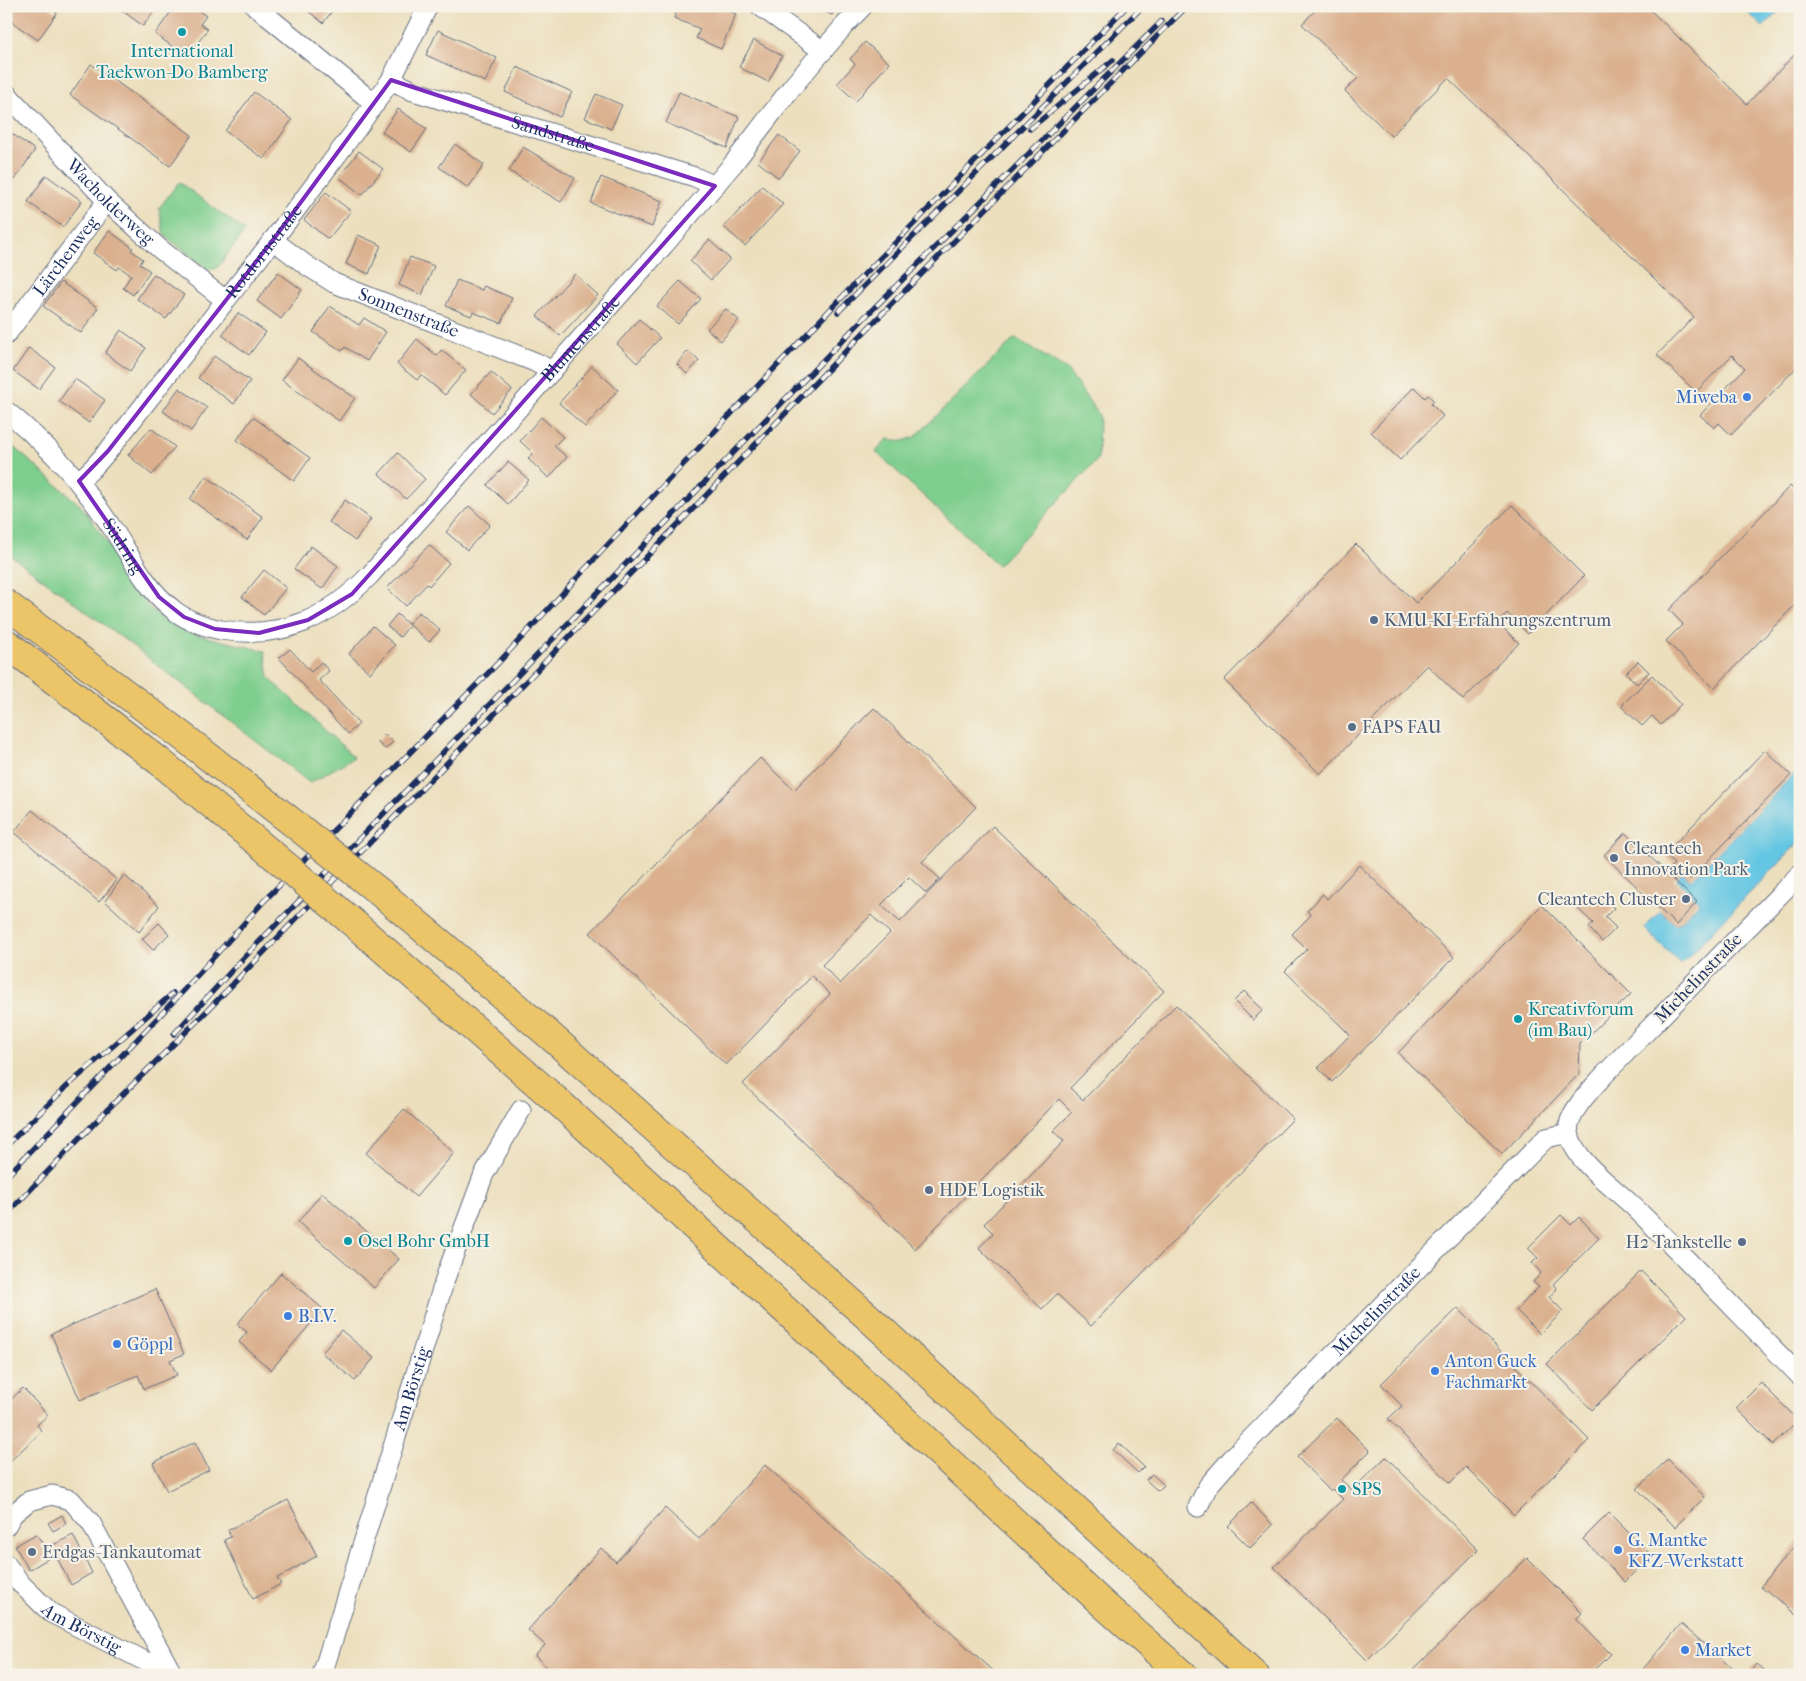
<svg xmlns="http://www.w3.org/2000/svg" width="1806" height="1681" font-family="'IM FELL French Canon',serif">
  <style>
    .green { fill: #7ece8d; stroke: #4c7e76 }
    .water { fill: #64c6e2; stroke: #407aa0 }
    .building { fill: #dab08e; fill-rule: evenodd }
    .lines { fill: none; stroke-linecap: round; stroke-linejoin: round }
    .minor-casing { stroke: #646d7f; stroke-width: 21 }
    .highway-casing { stroke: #646d7f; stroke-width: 30 }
    .minor { stroke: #fff; stroke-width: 19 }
    .highway { stroke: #edc569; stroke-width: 28 }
    .rail-casing { stroke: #1b2f5e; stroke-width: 5.5 }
    .rail { stroke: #f7f3e8; stroke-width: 4; stroke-dasharray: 11; stroke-linecap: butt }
    .highway-bridge-casing { stroke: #646d7f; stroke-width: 30; stroke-linecap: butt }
    .highway-bridge { stroke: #edc569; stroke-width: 28 }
    .marked { fill: none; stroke: #7b2cbf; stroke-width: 4; stroke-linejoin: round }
    .culture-dot { fill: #0f9aa8; stroke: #f7f3e8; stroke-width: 2 }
    .shop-dot { fill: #3f7fe0; stroke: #f7f3e8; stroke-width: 2 }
    .service-dot { fill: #5c6f8a; stroke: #f7f3e8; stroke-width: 2 }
    .labels { text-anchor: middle; stroke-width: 4; stroke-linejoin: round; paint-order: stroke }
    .culture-label { font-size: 18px; fill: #0d838f; stroke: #f7f3e8; text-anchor: start }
    .street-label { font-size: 18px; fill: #1b2f5e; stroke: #f7f3e8 }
    .shop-label { font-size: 18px; fill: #366cbe; stroke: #f7f3e8; text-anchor: start }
    .service-label { font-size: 18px; fill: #4e5e75; stroke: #f7f3e8; text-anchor: start }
  </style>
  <rect width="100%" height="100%" fill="#f7f3e8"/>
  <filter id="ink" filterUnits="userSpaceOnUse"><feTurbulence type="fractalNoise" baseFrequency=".02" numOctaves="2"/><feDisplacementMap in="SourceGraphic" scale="10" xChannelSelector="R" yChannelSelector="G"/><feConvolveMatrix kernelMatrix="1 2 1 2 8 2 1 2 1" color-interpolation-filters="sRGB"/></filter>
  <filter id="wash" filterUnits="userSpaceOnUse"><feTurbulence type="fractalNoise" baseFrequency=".0096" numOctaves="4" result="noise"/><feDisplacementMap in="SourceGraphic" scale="20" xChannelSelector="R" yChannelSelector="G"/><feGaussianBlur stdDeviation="1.12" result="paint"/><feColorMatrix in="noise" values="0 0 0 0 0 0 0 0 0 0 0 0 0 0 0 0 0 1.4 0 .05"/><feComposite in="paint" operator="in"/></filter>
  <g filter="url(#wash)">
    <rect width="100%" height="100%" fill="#ecdfbd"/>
    <g class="green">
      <polygon points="179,182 245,231 217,268 209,270 164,235 159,208"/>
      <polygon points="1015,338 1067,370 1099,415 1098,459 998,565 876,452 887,439 903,441 915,437"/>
      <polygon points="6,440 81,506 101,533 148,606 165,621 185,632 265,651 269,678 354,757 310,783 129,643 6,552"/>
    </g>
    <g class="water">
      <polygon points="1741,6 1784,6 1763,27"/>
      <polygon points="1800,768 1800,841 1681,964 1644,928 1660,911 1677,925 1699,902 1676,879 1682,872 1691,880"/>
    </g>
    <g id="blocks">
      <g class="building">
        <polygon points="6,6 47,6 57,13 38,40 6,18"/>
        <polygon points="116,6 158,6 143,26"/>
        <polygon points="175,6 192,6 206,16 200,24 208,29 187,57 155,34"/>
        <polygon points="302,6 336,6 323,23"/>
        <polygon points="679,6 718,6 736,14 721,49 696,38 700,29 674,18"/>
        <polygon points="811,6 836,6 832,15"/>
        <polygon points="1319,6 1646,6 1747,104 1800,49 1800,364 1731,435 1719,423 1714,428 1700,415 1745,368 1732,355 1696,392 1657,355 1694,317 1448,78 1391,136 1345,91 1358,78 1302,24"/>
        <polygon points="438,30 497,58 485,82 426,55"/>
        <polygon points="754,40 782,56 768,82 739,67"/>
        <polygon points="865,42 889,63 856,101 837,84 855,64 850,59"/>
        <polygon points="91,64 192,135 170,166 70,95"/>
        <polygon points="517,67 572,92 560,117 505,92"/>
        <polygon points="254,92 292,120 264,159 225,131"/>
        <polygon points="679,92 739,117 727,148 666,123"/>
        <polygon points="596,94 622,105 611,129 585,118"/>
        <polygon points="398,109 427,129 411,152 382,132"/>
        <polygon points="11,133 35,150 11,185 6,182 6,140"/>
        <polygon points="779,135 800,151 779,178 758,162"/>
        <polygon points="455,144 484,165 468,188 439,167"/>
        <polygon points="523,147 575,178 561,202 509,171"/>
        <polygon points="359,151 383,169 362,195 339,177"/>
        <polygon points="46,175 82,201 63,227 28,202"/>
        <polygon points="601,177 662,201 652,227 591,203"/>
        <polygon points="762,186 783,204 745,246 724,227"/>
        <polygon points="326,192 351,211 328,239 304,220"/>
        <polygon points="109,231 133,248 131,250 143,259 140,264 150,271 133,295 123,288 131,275 119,267 117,270 93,253"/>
        <polygon points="358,235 381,245 369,274 346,264"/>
        <polygon points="709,240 730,259 711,280 690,261"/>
        <polygon points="410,257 434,266 422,295 399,285"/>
        <polygon points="278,272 302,290 281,319 257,301"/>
        <polygon points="154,274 184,295 166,319 137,299"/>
        <polygon points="575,274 598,295 560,336 537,316"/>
        <polygon points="457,280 482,290 484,286 512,298 501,323 473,312 471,316 446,306"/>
        <polygon points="680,281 701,299 678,324 657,306"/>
        <polygon points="61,282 98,308 81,333 43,306"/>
        <polygon points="330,306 359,325 364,318 386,332 367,361 345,347 342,351 313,332"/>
        <polygon points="726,309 739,320 721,341 707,329"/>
        <polygon points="238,313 266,332 249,355 222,335"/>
        <polygon points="639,319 660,338 637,363 617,344"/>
        <polygon points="121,330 146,348 130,371 105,353"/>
        <polygon points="417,339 437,356 441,350 466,370 445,395 421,375 417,380 397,364"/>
        <polygon points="29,348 55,367 39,389 13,371"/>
        <polygon points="688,351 699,361 687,374 677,364"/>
        <polygon points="214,356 250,381 234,404 198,378"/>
        <polygon points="298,358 355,398 339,421 282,380"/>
        <polygon points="592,366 618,390 585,427 559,403"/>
        <polygon points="491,372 512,390 492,413 471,394"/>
        <polygon points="75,379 105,400 89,423 59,401"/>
        <polygon points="1414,387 1425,398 1428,395 1434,401 1431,404 1443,416 1400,460 1371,432"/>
        <polygon points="179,388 207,408 191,431 163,411"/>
        <polygon points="253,417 310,458 294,481 237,440"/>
        <polygon points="541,417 563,437 554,446 567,457 549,478 528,459 533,453 520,441"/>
        <polygon points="151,428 175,447 152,475 128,455"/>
        <polygon points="398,453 425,479 406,499 379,474"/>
        <polygon points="508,462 529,480 508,504 487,485"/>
        <polygon points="206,476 263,517 247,540 190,499"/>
        <polygon points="1790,486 1800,495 1800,600 1714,688 1666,641 1683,624 1669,610"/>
        <polygon points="345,500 371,519 355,541 329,522"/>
        <polygon points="1512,505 1584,576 1528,634 1507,613 1498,623 1519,643 1463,700 1427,665 1320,774 1224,680 1356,544 1416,603"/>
        <polygon points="469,506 490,525 467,550 446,532"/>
        <polygon points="429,545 449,563 429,586 427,584 406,606 387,588"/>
        <polygon points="311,546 338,566 322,589 294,569"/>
        <polygon points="264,570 286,588 264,615 242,597"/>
        <polygon points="419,612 440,630 429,642 410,625 400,637 387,626 397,614 408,624"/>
        <polygon points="373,626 395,645 370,673 349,654"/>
        <polygon points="290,649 311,672 321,662 329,671 319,680 359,724 348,734 279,658"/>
        <polygon points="1638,661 1649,672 1637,684 1626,673"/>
        <polygon points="1652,675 1681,704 1661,725 1652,716 1642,726 1621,706"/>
        <path d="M874 708 976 807 922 862 940 879 926 893 909 877 881 905 900 922 993 826 1164 991 1070 1088 1083 1100 1176 1005 1293 1119 1091 1326 1057 1294 1042 1309 979 1248 993 1233 984 1224 1064 1141 1053 1131 1072 1112 1059 1099 915 1249 743 1084 830 994 812 976 726 1065 590 933 760 758 794 790ZM871 915 890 933 840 984 822 965Z"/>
        <polygon points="385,734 393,742 385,749 377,742"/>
        <polygon points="1765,750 1791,775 1690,879 1682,871 1673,879 1697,902 1676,925 1604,855 1625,833 1666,872 1674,864 1665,854"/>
        <polygon points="32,810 117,880 99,902 14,832"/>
        <polygon points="1359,865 1454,957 1332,1082 1318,1068 1350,1035 1285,971 1307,949 1292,934 1311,915 1307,911 1323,894 1327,899"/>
        <polygon points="124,875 159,906 139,932 105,901"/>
        <polygon points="1586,897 1594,905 1602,897 1614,908 1605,917 1616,928 1602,942 1589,928 1593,923 1576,907"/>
        <polygon points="1542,905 1631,994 1580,1044 1579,1074 1502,1154 1398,1053"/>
        <polygon points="159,923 169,934 153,950 142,939"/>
        <polygon points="1244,991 1263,1010 1253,1020 1234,1001"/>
        <polygon points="404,1109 454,1153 416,1197 366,1153"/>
        <polygon points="322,1193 399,1259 374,1288 298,1222"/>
        <polygon points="1561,1215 1571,1225 1579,1217 1599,1238 1553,1284 1557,1289 1549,1297 1563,1311 1540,1334 1516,1310 1539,1287 1533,1282 1541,1273 1532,1263 1538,1258 1528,1248"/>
        <polygon points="1641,1271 1686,1316 1592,1410 1547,1364"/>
        <polygon points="281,1273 323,1309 271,1370 239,1342 247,1332 237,1324"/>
        <polygon points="155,1289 184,1354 170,1360 177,1375 144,1389 138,1375 80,1400 51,1334"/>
        <polygon points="1458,1308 1589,1440 1514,1515 1466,1467 1450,1483 1388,1419 1402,1406 1381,1384"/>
        <polygon points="341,1330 374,1358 355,1381 322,1353"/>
        <polygon points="1761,1383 1798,1420 1773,1445 1736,1408"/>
        <polygon points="23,1388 48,1415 37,1425 42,1431 6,1465 6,1404"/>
        <polygon points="1337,1418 1370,1451 1341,1480 1352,1490 1386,1457 1478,1550 1367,1660 1274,1567 1343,1499 1332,1489 1330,1491 1297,1457"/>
        <polygon points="195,1442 209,1470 167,1491 153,1463"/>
        <polygon points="1119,1443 1144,1467 1138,1473 1113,1450"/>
        <polygon points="1668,1459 1705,1497 1675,1527 1637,1489"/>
        <polygon points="765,1465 998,1675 555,1675 535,1656 545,1645 528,1630 601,1548 616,1562 665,1508 699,1539"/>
        <polygon points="1152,1474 1164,1485 1158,1491 1146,1480"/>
        <polygon points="288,1500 317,1556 277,1578 281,1584 253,1599 224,1540 231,1537 228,1530"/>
        <polygon points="1251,1503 1273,1525 1250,1548 1228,1526"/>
        <polygon points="1609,1513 1651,1555 1625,1582 1583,1539"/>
        <polygon points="62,1515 66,1524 53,1531 48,1523"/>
        <polygon points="36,1534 44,1545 49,1558 29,1570 15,1546"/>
        <polygon points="73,1535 92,1573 71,1585 51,1546"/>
        <polygon points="1800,1539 1800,1618 1761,1586"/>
        <polygon points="1527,1558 1582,1613 1576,1619 1611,1654 1590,1675 1408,1675"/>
        <polygon points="1681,1624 1740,1675 1638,1675"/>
        <polygon points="1756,1664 1769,1675 1746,1675"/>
      </g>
    </g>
  </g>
  <g filter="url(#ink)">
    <use href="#blocks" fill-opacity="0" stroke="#646d7f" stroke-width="1"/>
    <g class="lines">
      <defs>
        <g id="minor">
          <polyline points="255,6 375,104"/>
          <polyline points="760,6 823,51"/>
          <path id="s1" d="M391 80 413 91 695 177 715 186"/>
          <path id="s2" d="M6 93 107 201 160 249 225 300"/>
          <path id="s3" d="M273 240 306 265 334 283 535 362 552 371"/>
          <path id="s4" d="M6 335 107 201"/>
          <path id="s5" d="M6 411C46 443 79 479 108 522 128 550 143 585 170 607 184 620 203 626 221 630 283 640 328 618 370 575L664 245 733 164 792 87 844 26 863 6"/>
          <path id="s6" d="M79 481 92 469 108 451 273 240 358 127 391 80 428 6"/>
          <path d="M1800 874 1605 1074C1593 1088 1564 1115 1569 1134 1576 1164 1617 1189 1637 1210 1692 1264 1746 1321 1800 1376"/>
          <path id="s7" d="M1198 1507 1208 1486 1235 1455 1546 1138 1569 1133"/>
          <polyline points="6,1526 13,1514 29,1501 52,1495 71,1500 91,1523 173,1675"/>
          <path id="s8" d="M6 1564 21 1584 51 1613 172 1675"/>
          <path id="s9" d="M322 1675 447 1273 484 1174 521 1110"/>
        </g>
        <g id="highway">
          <polyline points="6,604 182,736 297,826"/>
          <polyline points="6,643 159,761 273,855"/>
          <polyline points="388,899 547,1033 868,1317 1255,1675"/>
          <polyline points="358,927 564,1107 833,1354 1104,1605 1183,1675"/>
        </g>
      </defs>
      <use href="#minor" class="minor-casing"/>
      <use href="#highway" class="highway-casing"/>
      <use href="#minor" class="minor"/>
      <use href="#highway" class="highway"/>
      <defs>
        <g id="rail">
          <polyline points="1030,129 1113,60"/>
          <polyline points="838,312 1143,6"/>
          <polyline points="174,1034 234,968 864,318 1162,21"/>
          <polyline points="6,1146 63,1090 173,993"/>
          <polyline points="6,1177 186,988 264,901 500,661 640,510 847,292 1127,6"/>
          <polyline points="6,1215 108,1109 202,1016 871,325 1187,6"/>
        </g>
      </defs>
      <use href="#rail" class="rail-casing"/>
      <use href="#rail" class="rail"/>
      <defs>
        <g id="highway-bridge">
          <polyline points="297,826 388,899"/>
          <polyline points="273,855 358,927"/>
        </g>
      </defs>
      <use href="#highway-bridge" class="highway-bridge-casing"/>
      <use href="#highway-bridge" class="highway-bridge"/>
    </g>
  </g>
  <path class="marked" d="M391 80 715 186 352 594 308 620 259 633 215 629 184 617 159 597 79 481 108 451 273 240Z"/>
  <g class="culture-dot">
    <circle cx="182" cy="32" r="5"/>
    <circle cx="1518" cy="1019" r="5"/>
    <circle cx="348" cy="1241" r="5"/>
    <circle cx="1342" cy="1489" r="5"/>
  </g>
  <g class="shop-dot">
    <circle cx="1747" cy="397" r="5"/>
    <circle cx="288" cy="1316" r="5"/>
    <circle cx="117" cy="1344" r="5"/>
    <circle cx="1435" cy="1371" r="5"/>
    <circle cx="1618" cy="1550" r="5"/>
    <circle cx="1685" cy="1650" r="5"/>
  </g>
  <g class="service-dot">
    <circle cx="1374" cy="620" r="5"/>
    <circle cx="1352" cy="727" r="5"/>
    <circle cx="1614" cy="858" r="5"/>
    <circle cx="1686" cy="899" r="5"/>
    <circle cx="929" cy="1190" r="5"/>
    <circle cx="1742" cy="1242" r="5"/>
    <circle cx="32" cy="1552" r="5"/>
  </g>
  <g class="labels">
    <g class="culture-label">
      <text x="182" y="57" text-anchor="middle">International<tspan x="182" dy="21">Taekwon-Do Bamberg</tspan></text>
      <text x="1528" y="1015">Kreativforum<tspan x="1528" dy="21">(im Bau)</tspan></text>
      <text x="358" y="1247">Osel Bohr GmbH</text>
      <text x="1352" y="1495">SPS</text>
    </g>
    <g class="street-label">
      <text dy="6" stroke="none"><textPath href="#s1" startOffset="171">Sandstraße</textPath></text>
      <text dy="6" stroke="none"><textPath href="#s2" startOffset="151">Wacholderweg</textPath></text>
      <text dy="6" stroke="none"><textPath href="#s6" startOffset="295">Rotdornstraße</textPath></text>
      <text dy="6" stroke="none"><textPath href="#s4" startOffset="99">Lärchenweg</textPath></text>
      <text dy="6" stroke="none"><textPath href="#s3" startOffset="155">Sonnenstraße</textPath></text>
      <text dy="6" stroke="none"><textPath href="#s5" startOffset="796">Blumenstraße</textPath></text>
      <text dy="6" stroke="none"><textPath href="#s5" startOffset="180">Südring</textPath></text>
      <text transform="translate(1698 978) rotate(-46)" y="6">Michelinstraße</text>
      <text dy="6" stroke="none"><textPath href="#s7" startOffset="266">Michelinstraße</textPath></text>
      <text dy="6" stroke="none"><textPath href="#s9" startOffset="300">Am Börstig</textPath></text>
      <text dy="6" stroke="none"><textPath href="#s8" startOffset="101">Am Börstig</textPath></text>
    </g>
    <g class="shop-label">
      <text x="1737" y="403" text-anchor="end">Miweba</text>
      <text x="298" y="1322">B.I.V.</text>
      <text x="127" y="1350">Göppl</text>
      <text x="1445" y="1367">Anton Guck<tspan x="1445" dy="21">Fachmarkt</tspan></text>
      <text x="1628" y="1546">G. Mantke<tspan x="1628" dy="21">KFZ-Werkstatt</tspan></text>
      <text x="1695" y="1656">Market</text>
    </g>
    <g class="service-label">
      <text x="1384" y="626">KMU-KI-Erfahrungszentrum</text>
      <text x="1362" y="733">FAPS FAU</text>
      <text x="1624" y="854">Cleantech<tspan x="1624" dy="21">Innovation Park</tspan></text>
      <text x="1676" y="905" text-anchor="end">Cleantech Cluster</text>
      <text x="939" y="1196">HDE Logistik</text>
      <text x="1732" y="1248" text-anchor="end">H2 Tankstelle</text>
      <text x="42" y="1558">Erdgas-Tankautomat</text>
    </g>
  </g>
  <rect width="1806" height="1681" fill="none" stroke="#f7f3e8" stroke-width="25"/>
</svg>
